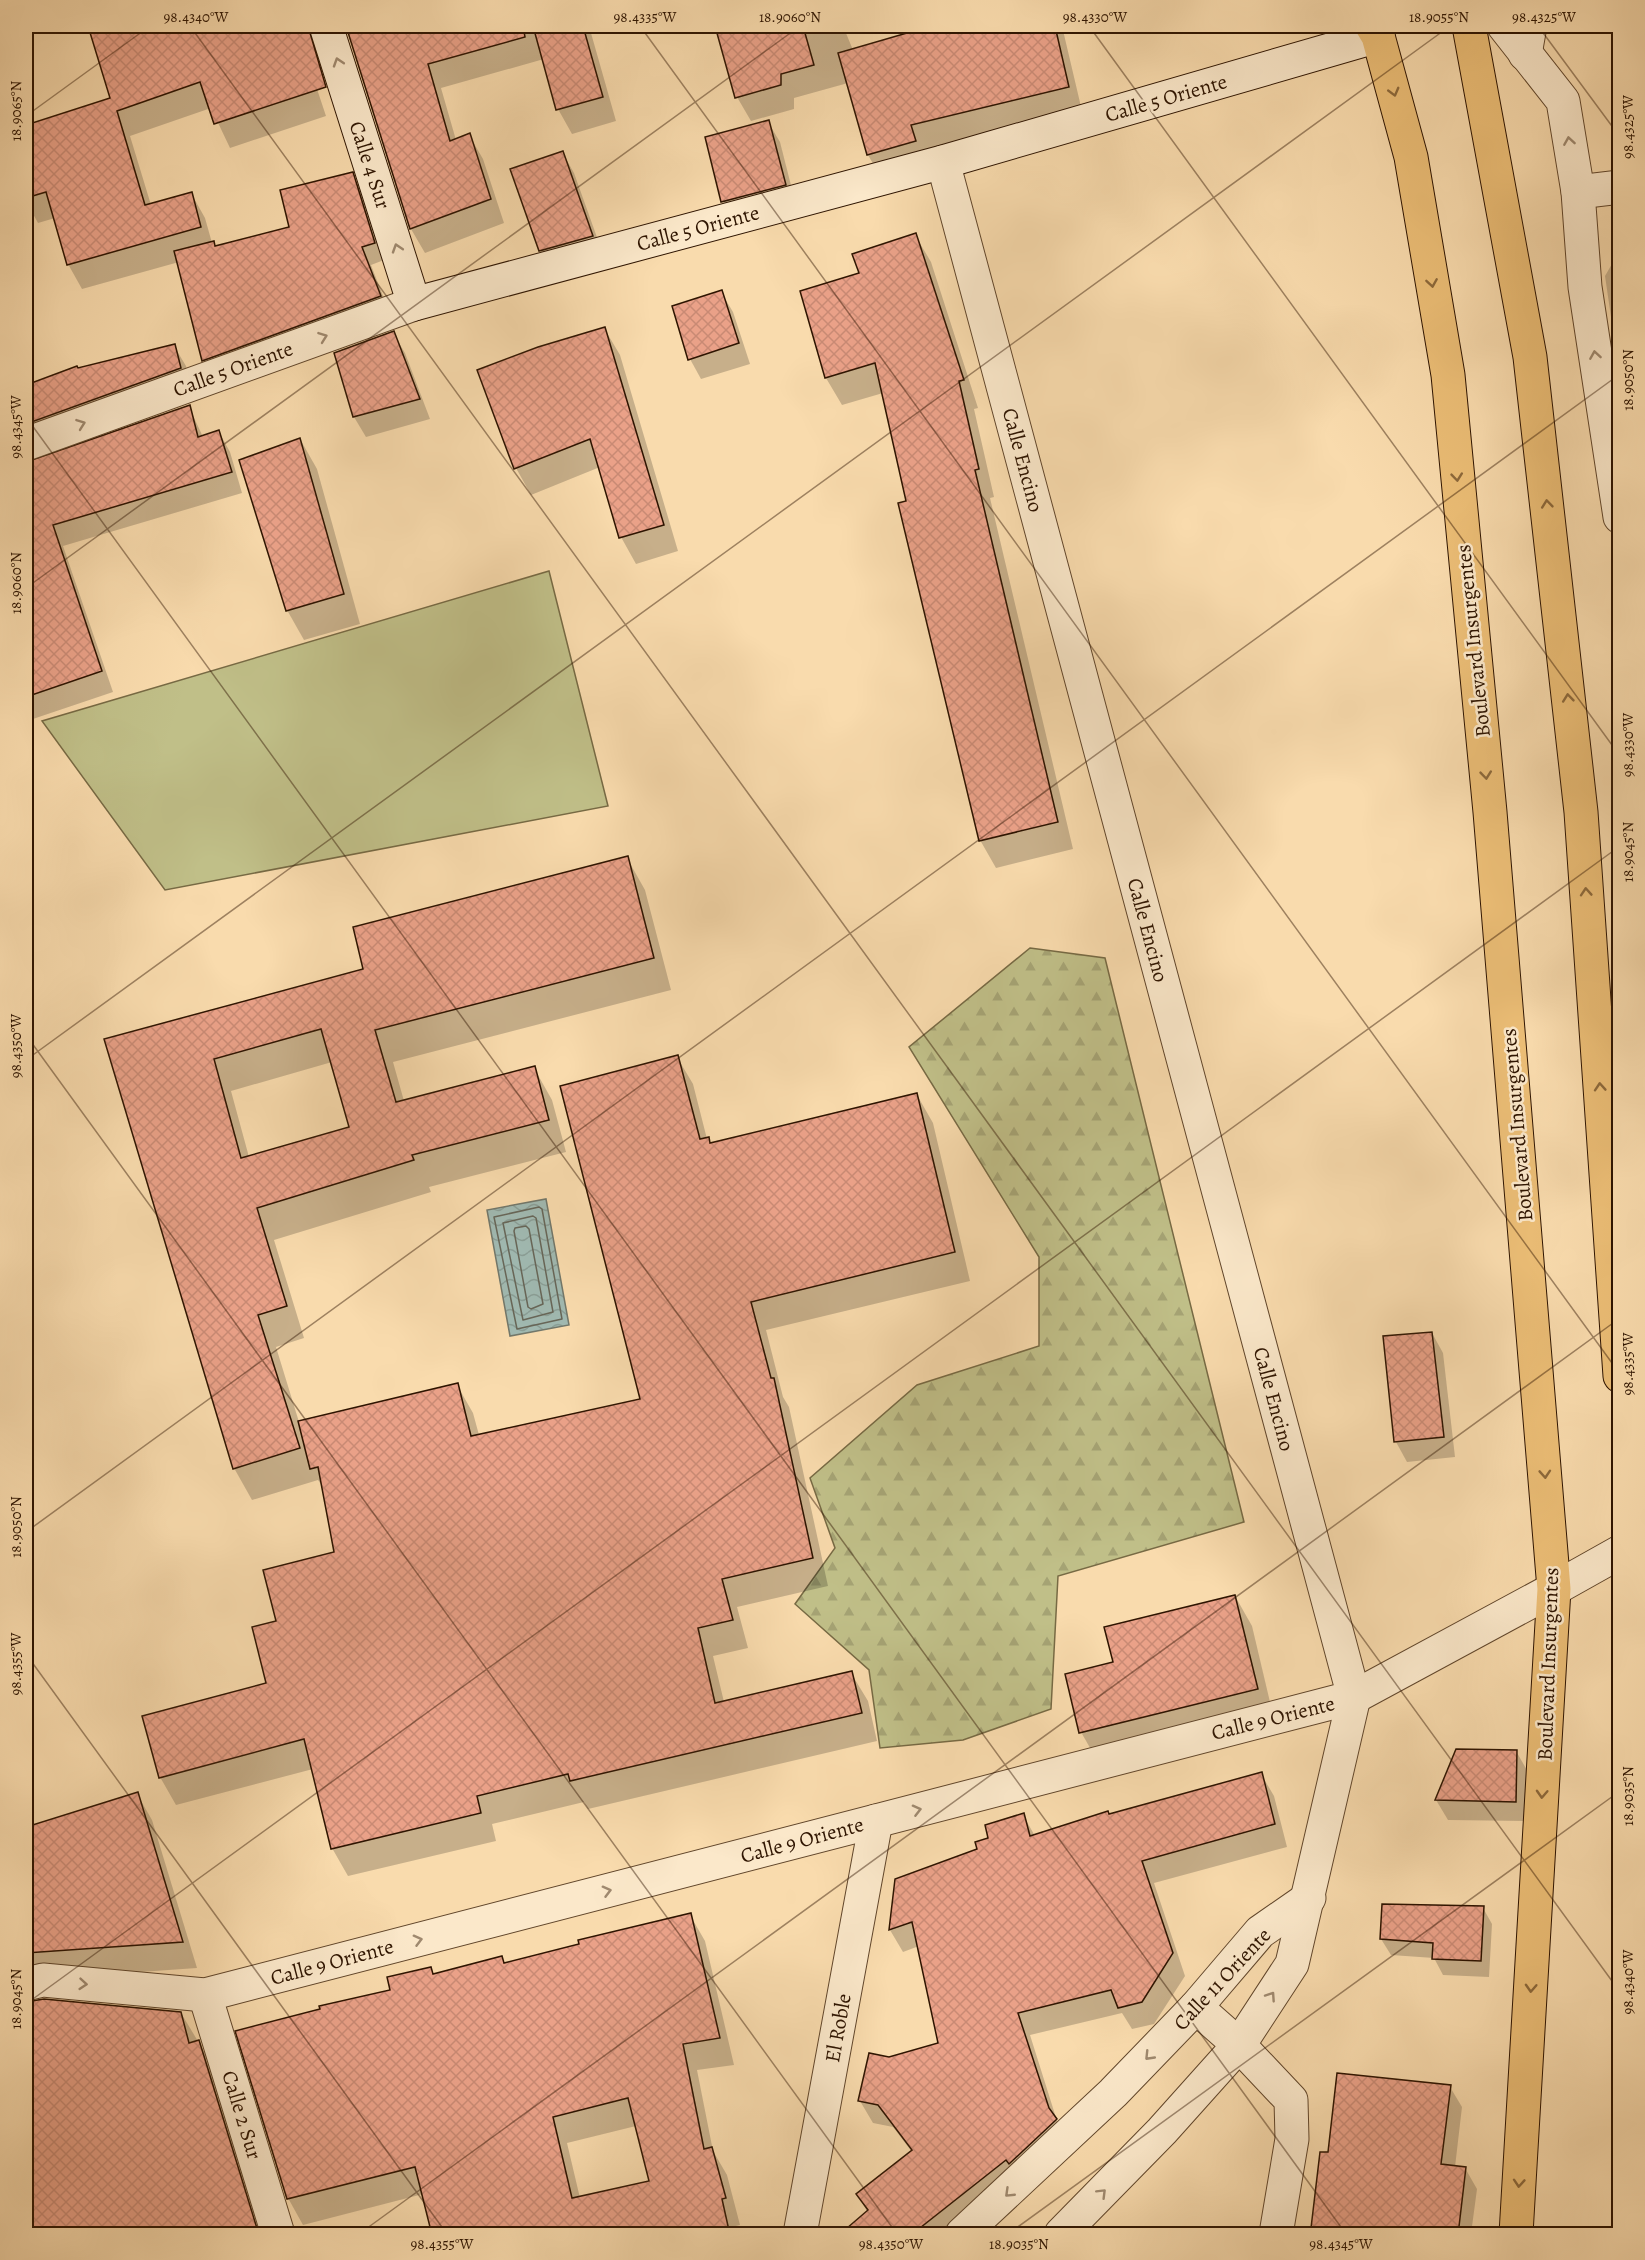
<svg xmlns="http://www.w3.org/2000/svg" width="1645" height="2260" font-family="Alegreya,serif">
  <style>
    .forest { fill: url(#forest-firs); stroke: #776a44; stroke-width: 1.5 }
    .park { fill: #c0bf88; stroke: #776a44; stroke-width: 1.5 }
    .water { fill: url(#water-waves); stroke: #72776a; stroke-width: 1.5 }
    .shadow { fill: #0003; fill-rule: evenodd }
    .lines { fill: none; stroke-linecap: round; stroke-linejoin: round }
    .shore { stroke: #676658; stroke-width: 1.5 }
    .building { fill: url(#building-cross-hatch); stroke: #2e1400; stroke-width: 1.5; fill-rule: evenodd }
    .minor-casing { stroke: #61462b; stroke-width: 35 }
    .tertiary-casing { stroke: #61462b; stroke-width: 35 }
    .secondary-casing { stroke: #2e1400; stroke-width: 35 }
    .primary-casing { stroke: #2e1400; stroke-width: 35 }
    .minor { stroke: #fbe8ca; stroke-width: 33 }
    .tertiary { stroke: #fbe8ca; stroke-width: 33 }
    .secondary { stroke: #fbe8ca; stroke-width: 33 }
    .primary { stroke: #ecbe76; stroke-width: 33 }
    .oneway { stroke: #9f896f }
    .oneway2 { stroke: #8d693b }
    .ticks { fill: none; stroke: #2e1400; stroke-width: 1.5; stroke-opacity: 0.45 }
    .labels { text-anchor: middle; stroke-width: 5; stroke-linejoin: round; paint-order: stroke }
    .street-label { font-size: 21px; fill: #2e1400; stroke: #fbe8ca }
    .neatline { fill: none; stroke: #2e1400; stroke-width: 2 }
    .ticks-label { font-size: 15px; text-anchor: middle; fill: #2e1400 }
  </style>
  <defs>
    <pattern id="forest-firs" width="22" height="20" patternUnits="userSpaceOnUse" patternTransform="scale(1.5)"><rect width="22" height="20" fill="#c0bf88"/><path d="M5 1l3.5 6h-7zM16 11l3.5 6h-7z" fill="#a5a374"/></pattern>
    <pattern id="water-waves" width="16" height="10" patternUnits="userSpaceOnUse" patternTransform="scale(1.5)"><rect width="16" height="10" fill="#a0b9b1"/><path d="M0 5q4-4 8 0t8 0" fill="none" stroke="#8a9e96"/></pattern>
    <pattern id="building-cross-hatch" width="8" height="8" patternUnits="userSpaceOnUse" patternTransform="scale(1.5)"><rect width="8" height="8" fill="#eaa188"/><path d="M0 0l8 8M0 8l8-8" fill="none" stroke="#c98a74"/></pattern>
  </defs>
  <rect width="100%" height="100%" fill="#f9dbad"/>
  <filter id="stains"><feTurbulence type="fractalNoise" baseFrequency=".00333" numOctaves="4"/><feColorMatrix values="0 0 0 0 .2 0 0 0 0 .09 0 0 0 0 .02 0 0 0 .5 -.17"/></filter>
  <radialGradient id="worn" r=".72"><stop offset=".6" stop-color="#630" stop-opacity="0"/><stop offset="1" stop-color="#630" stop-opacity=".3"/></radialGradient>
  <polygon class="forest" points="1030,948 1105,958 1244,1522 1058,1576 1051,1709 963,1740 880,1748 869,1670 795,1604 835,1548 810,1478 917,1385 1039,1346 1039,1257 909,1047"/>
  <polygon class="park" points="549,571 608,806 165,890 42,721"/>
  <polygon class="water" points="546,1199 569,1325 510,1336 487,1210"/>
  <g class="shadow">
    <polygon points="89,26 296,26 326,116 230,148 211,108 130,136 151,205 191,193 205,218 212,243 216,247 291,228 352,174 362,192 384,260 371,265 390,314 214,378 203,360 179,262 82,289 68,264 55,218 38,223 26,201 26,126 112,99"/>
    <polygon points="350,26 589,26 616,121 572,134 558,109 544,59 441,88 456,140 469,135 483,159 504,223 425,253 411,229 363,76"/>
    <polygon points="702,26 843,26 853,50 936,26 1062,26 1082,111 924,150 928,165 882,179 868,155 848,83 794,98 794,109 751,121 737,97 717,28 705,31"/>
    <polygon points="768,122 780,142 796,205 734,222 723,201"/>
    <polygon points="562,152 574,173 604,257 552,271 540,250"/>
    <polygon points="915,235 931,262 978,408 974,409 994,497 990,498 1073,849 996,868 980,840 883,393 842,405 826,378 801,292 860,274"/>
    <polygon points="1620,250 1620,379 1605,276"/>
    <polygon points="721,292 733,312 750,364 701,379 690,359"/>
    <polygon points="604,328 620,355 678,551 636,564 621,537 600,467 531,495 516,468 479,371"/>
    <polygon points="393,333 405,353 430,419 366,437 354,417 336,354"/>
    <polygon points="174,346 186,366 191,389 26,451 26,387 76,367 78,370"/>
    <polygon points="189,407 203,437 219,432 230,452 242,493 63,546 113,692 27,721 26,464"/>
    <polygon points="300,439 317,469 360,624 304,640 287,610"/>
    <path d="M627 858 645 890 671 990 393 1062 404 1101 534 1068 552 1100 566 1152 429 1187 431 1192 274 1240 304 1338 276 1347 299 1422 457 1385 473 1413 479 1435 642 1400 677 1057 693 1084 707 1139 711 1144 917 1095 933 1123 970 1281 766 1330 783 1397 789 1407 828 1586 737 1607 748 1648 713 1656 724 1702 851 1673 868 1701 877 1741 588 1809 584 1802 492 1824 496 1841 348 1876 332 1848 313 1769 176 1805 160 1777 268 1684 277 1622 336 1553 324 1489 318 1480 252 1500 234 1468 106 1040 365 970ZM332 1062 351 1128 249 1157 231 1091Z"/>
    <polygon points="1432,1333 1443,1353 1455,1457 1407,1462 1396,1442 1385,1338"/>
    <polygon points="1235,1596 1252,1626 1274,1719 1098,1762 1081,1732 1114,1663"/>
    <polygon points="1516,1751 1528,1772 1527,1821 1448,1820 1436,1800"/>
    <polygon points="1261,1774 1274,1796 1287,1847 1154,1883 1185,1976 1154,2024 1132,2029 1122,2013 1030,2035 1058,2124 951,2234 842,2234 868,2213 858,2195 912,2152 893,2127 873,2123 860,2101 889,2059 939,2044 919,1946 903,1952 890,1930 897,1880 979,1850 1023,1815 1035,1836"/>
    <polygon points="137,1794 152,1820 197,1968 26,1980 26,1833"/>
    <polygon points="1483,1908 1492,1924 1489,1977 1443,1975 1434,1958 1391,1955 1381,1939"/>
    <path d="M690 1915 705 1941 734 2065 697 2070 713 2151 727 2175 740 2225 736 2226 738 2234H433L423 2194 303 2225 288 2198 392 1992 430 1968 434 1975 502 1958 505 1964ZM636 2126 651 2182 580 2198 567 2143Z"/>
    <polygon points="44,2001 181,2013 214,2068 264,2234 26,2234 26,2003"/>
    <polygon points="1450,2087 1462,2107 1455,2167 1465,2168 1477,2189 1471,2234 1312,2234 1321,2153 1330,2154"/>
    <polygon points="1154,2232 1168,2234 1151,2234"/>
  </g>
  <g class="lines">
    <g class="shore">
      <polygon points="539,1207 542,1209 562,1319 517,1329 494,1217"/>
      <polygon points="533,1216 536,1218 553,1312 523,1320 503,1223"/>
      <polygon points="526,1226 529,1229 543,1304 531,1309 528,1307 514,1231 515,1228"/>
    </g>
  </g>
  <g class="building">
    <polygon points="88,26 308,26 326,87 214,124 200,82 117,111 145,205 192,192 201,227 67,265 46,192 26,198 26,125 110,98"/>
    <polygon points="346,26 523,26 525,37 428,64 450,141 470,133 491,199 410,229"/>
    <polygon points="533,26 583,26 603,97 556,110"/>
    <polygon points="715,26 803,26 814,65 781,74 781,85 735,98"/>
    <polygon points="931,26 1055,26 1069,87 911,125 916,141 867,155 838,53"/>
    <polygon points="769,120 786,185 721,202 705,137"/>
    <polygon points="563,151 593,236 539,251 510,169"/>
    <polygon points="353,172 375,243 362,247 381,296 202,361 174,251 214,241 215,246 289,227 280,190"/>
    <polygon points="916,233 964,380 959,381 979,469 975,470 1058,822 979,841 898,503 906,501 875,363 825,378 800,291 859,273 852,254"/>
    <polygon points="722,290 739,343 688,360 672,306"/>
    <polygon points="605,327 664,525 619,538 590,439 514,469 477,370 538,347"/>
    <polygon points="394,331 420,399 353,417 334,353"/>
    <polygon points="175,344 181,368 26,424 26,385 77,366 78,368"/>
    <polygon points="190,405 198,437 219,430 232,472 53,525 102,671 26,697 26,462"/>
    <polygon points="300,438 344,594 286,611 239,460"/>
    <path d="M628 856 654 958 375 1030 396 1102 535 1066 549 1120 412 1155 414 1160 257 1208 287 1306 258 1315 300 1448 233 1469 104 1039 363 969 353 927ZM321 1029 349 1127 241 1158 214 1059Z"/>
    <polygon points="678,1055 700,1139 709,1137 710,1143 917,1093 955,1252 751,1302 771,1378 774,1378 813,1558 722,1579 733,1620 698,1628 715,1703 852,1671 862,1713 570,1781 568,1774 477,1796 481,1813 331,1849 304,1739 159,1778 142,1716 266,1683 252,1627 276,1621 263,1570 334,1552 318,1467 310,1469 298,1421 458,1383 471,1436 640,1399 560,1086"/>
    <polygon points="1432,1332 1444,1437 1394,1442 1383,1336"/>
    <polygon points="1235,1595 1258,1689 1079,1733 1065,1674 1113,1662 1104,1627"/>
    <polygon points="1456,1749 1517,1750 1516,1802 1435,1800"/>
    <polygon points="1262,1772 1275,1824 1142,1861 1173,1953 1142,2002 1118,2008 1111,1990 1018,2013 1049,2108 1057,2119 1009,2164 1006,2160 911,2235 839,2235 868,2210 856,2194 912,2150 878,2105 858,2101 869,2053 889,2057 938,2043 912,1922 889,1930 895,1879 977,1849 975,1842 988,1838 985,1825 1024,1813 1030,1836 1108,1811 1109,1814"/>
    <polygon points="138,1792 183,1942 26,1953 26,1827"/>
    <polygon points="1382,1904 1484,1906 1481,1961 1432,1959 1433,1943 1380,1939"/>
    <path d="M691 1913 720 2038 683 2044 704 2149 712 2147 726 2198 722 2199 730 2235H432L415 2167 287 2199 235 2031 320 2009 319 2006 390 1990 387 1977 431 1967 433 1974 502 1956 504 1963 579 1944 578 1940ZM628 2098 649 2181 572 2198 553 2117Z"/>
    <polygon points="44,1999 181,2012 189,2043 199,2040 259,2235 26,2235 26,2002"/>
    <polygon points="1337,2073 1451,2085 1441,2164 1466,2167 1458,2235 1375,2235 1311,2228 1320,2152 1328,2152"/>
  </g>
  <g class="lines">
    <defs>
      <g id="minor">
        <polyline points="1525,54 1530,26"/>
        <polyline points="943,162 1354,1697 1292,1964 1239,2045 1162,2131 1061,2234"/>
        <polyline points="26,444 414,304"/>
        <polyline points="26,1984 43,1980 205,1995 1354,1697 1554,1589"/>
        <polyline points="205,1995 278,2234"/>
        <polyline points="1196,2007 1239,2045 1291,2100 1292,2139 1276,2234"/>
        <polyline points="800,2234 876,1821"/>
        <polyline points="962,2234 1113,2093 1196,2007 1260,1932 1309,1898"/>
      </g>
      <g id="tertiary">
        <polyline points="1504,26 1563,101 1578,192 1585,287 1620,517"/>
        <polyline points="1578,192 1620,187"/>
        <polyline points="1554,1589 1620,1552"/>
      </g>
      <polyline id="secondary" points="326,26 414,304 943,162 1378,36"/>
      <g id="primary">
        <polyline points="1372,26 1378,36 1411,157 1448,375 1490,812 1554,1589 1516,2234"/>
        <polyline points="1469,26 1530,357 1581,812 1620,1376"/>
      </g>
    </defs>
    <use href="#minor" class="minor-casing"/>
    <use href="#tertiary" class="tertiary-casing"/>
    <use href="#secondary" class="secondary-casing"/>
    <use href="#primary" class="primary-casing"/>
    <use href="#minor" class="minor"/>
    <use href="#tertiary" class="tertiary"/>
    <use href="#secondary" class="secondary"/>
    <use href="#primary" class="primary"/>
  </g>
  <defs><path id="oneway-chevron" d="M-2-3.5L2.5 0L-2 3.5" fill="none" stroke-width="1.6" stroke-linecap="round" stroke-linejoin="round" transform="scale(1.5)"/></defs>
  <g class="oneway">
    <use href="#oneway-chevron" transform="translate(338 62) rotate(-108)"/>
    <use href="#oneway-chevron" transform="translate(1569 141) rotate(-99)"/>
    <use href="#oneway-chevron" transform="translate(397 248) rotate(-108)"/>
    <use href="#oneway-chevron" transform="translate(323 337) rotate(-20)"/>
    <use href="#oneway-chevron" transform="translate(1595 355) rotate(-99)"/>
    <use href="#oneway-chevron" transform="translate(81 424) rotate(-20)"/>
    <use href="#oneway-chevron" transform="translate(917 1810) rotate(-14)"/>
    <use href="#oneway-chevron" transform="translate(607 1891) rotate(-15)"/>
    <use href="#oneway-chevron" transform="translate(418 1940) rotate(-15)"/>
    <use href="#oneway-chevron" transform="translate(83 1984) rotate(5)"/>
    <use href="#oneway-chevron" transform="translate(1271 1996) rotate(-56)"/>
    <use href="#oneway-chevron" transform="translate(1149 2056) rotate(134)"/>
    <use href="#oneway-chevron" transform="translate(1009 2193) rotate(136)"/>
    <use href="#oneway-chevron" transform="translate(1102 2193) rotate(-45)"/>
  </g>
  <g class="oneway2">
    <use href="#oneway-chevron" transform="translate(1394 92) rotate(75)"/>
    <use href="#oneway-chevron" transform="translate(1432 283) rotate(81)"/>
    <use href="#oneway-chevron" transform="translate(1457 477) rotate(84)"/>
    <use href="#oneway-chevron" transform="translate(1547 504) rotate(-96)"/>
    <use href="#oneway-chevron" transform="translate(1568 698) rotate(-96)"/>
    <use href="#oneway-chevron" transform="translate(1486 775) rotate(84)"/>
    <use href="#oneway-chevron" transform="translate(1586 892) rotate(-94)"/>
    <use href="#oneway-chevron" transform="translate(1600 1087) rotate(-94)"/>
    <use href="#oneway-chevron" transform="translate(1545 1474) rotate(86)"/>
    <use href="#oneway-chevron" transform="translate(1542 1794) rotate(93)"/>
    <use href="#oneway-chevron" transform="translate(1531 1988) rotate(93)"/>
    <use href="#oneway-chevron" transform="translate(1519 2183) rotate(94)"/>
  </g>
  <path class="ticks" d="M190 26 1620 1992M640 26 1620 1374M1089 26 1620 756M1538 26 1620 137M26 116 150 26M26 417 1346 2234M26 588 800 26M26 1035 897 2234M26 1060 1450 26M26 1532 1620 374M26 1654 447 2234M26 2004 1620 846M359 2234 1620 1318M1008 2234 1620 1791"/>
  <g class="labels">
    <g class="street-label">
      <text transform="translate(1166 98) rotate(-16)" y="7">Calle 5 Oriente</text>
      <text transform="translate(370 165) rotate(72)" y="7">Calle 4 Sur</text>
      <text transform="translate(698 228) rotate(-15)" y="7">Calle 5 Oriente</text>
      <text transform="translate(233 369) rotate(-20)" y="7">Calle 5 Oriente</text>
      <text transform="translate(1023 460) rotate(75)" y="7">Calle Encino</text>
      <text transform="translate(1473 641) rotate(-96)" y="7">Boulevard Insurgentes</text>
      <text transform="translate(1148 930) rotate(75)" y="7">Calle Encino</text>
      <text transform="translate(1517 1125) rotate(-95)" y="7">Boulevard Insurgentes</text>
      <text transform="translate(1274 1399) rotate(75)" y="7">Calle Encino</text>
      <text transform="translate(1548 1664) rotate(-88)" y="7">Boulevard Insurgentes</text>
      <text transform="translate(1273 1718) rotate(-14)" y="7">Calle 9 Oriente</text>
      <text transform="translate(802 1840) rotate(-15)" y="7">Calle 9 Oriente</text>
      <text transform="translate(332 1962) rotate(-15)" y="7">Calle 9 Oriente</text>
      <text transform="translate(1222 1979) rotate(-47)" y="7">Calle 11 Oriente</text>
      <text transform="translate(838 2028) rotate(-80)" y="7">El Roble</text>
      <text transform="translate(242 2115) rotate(73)" y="7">Calle 2 Sur</text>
    </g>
  </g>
  <rect width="1645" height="2260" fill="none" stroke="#f9dbad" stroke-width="66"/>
  <rect x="33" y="33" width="1579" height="2194" class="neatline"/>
  <g class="ticks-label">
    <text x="196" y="22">98.4340°W</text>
    <text x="645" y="22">98.4335°W</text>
    <text x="790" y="22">18.9060°N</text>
    <text x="1095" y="22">98.4330°W</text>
    <text x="1439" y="22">18.9055°N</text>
    <text x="1544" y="22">98.4325°W</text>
    <text transform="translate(16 111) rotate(-90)" y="5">18.9065°N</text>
    <text transform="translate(1628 127) rotate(-90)" y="5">98.4325°W</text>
    <text transform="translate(1628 380) rotate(-90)" y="5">18.9050°N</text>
    <text transform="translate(16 427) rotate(-90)" y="5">98.4345°W</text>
    <text transform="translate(16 583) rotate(-90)" y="5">18.9060°N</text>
    <text transform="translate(1628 745) rotate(-90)" y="5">98.4330°W</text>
    <text transform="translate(1628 852) rotate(-90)" y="5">18.9045°N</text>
    <text transform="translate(16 1046) rotate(-90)" y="5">98.4350°W</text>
    <text transform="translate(1628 1364) rotate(-90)" y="5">98.4335°W</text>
    <text transform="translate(16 1527) rotate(-90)" y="5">18.9050°N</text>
    <text transform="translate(16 1664) rotate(-90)" y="5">98.4355°W</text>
    <text transform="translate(1628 1796) rotate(-90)" y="5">18.9035°N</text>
    <text transform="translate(1628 1982) rotate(-90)" y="5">98.4340°W</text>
    <text transform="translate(16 1999) rotate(-90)" y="5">18.9045°N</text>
    <text x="442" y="2249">98.4355°W</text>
    <text x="891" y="2249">98.4350°W</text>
    <text x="1019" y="2249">18.9035°N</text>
    <text x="1341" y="2249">98.4345°W</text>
  </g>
  <rect width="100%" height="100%" filter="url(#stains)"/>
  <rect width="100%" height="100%" fill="url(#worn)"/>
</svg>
